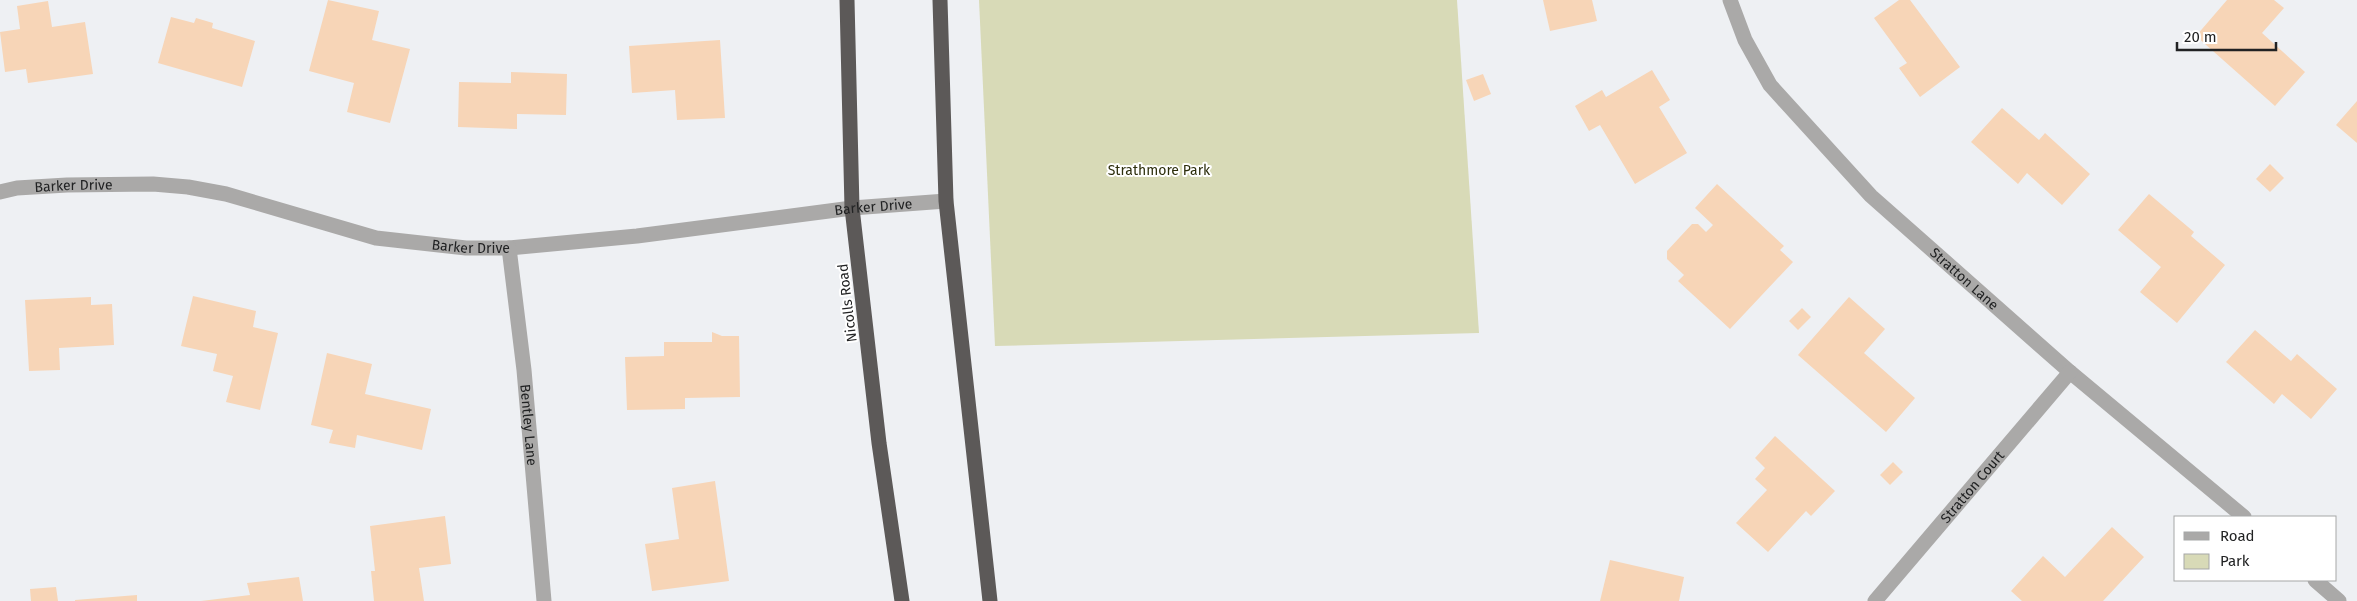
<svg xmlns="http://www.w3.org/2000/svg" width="2357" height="601" font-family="'Fira Sans',sans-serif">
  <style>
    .green { fill: #d8dab7 }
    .building { fill: #f7d5b7 }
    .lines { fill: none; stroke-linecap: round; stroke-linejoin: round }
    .street { stroke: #aaa9a8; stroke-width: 15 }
    .highway { stroke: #5c5958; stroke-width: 15 }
    .labels { text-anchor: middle; stroke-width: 4; stroke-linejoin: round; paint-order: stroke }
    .park-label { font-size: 14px; fill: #2d2e0c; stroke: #fff }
    .street-label { font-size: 14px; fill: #212223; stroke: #fff }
  </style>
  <rect width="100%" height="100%" fill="#eef0f3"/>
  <polygon class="green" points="979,0 1457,0 1479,333 995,346"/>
  <g class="building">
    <polygon points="328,0 379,11 372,40 410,49 390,123 347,112 354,83 309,71"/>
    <polygon points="1543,0 1592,0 1597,21 1550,31"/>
    <polygon points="1899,0 1910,0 1960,67 1920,97 1899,68 1907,63 1874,18"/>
    <polygon points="2227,0 2274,0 2284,8 2262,33 2305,72 2275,106 2196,36"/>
    <polygon points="48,1 52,27 85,22 93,74 28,83 26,69 5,72 0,32 20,29 17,6"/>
    <polygon points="171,17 194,23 196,18 213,23 212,28 255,41 242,87 158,63"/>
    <polygon points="720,40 725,118 677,120 675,90 632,93 629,46"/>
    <polygon points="1652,70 1670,100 1659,107 1687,153 1635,184 1600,125 1589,131 1575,106 1602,90 1606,97"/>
    <polygon points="511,72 567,74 566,115 517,114 517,129 458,127 459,82 511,83"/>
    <polygon points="1483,74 1491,94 1474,101 1466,80"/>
    <polygon points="2357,101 2357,143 2336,125"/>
    <polygon points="2002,108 2039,140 2045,133 2090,174 2062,205 2027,173 2018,184 1971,142"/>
    <polygon points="2270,164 2284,178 2270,192 2256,179"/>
    <polygon points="1717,184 1784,246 1780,250 1793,262 1730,329 1678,281 1684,275 1667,259 1667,251 1692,224 1698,224 1706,232 1713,225 1695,208"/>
    <polygon points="2149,194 2194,232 2191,236 2225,265 2177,323 2140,292 2161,267 2118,230"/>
    <polygon points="193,296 256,311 253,327 278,333 260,410 226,402 233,376 213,371 217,354 181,346"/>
    <polygon points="91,297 91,305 112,304 114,345 59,348 60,370 29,371 25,300"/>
    <polygon points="1849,297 1885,329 1864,353 1915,398 1886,432 1798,355"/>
    <polygon points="1802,308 1811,317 1798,330 1789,321"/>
    <polygon points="2255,330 2291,361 2297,354 2337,389 2311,419 2282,394 2274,404 2226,362"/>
    <polygon points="712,332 722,336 739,336 740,397 685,398 685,409 627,410 625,357 664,356 664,342 712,342"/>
    <polygon points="327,353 372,364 365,394 431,409 422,450 357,435 355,448 329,443 333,430 311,425"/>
    <polygon points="1775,436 1835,491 1811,516 1806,511 1768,552 1736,523 1767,490 1755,479 1765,468 1755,458"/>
    <polygon points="1893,462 1903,472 1890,485 1880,475"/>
    <polygon points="715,481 729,581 652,591 645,544 679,539 672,488"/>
    <polygon points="445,516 451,564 419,568 424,601 374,601 371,571 375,571 370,526"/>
    <polygon points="2112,527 2144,557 2103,601 2022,601 2011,591 2043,556 2065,577"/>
    <polygon points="1610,560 1684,577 1679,601 1600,601"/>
    <polygon points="299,577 303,601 201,601 250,595 247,583"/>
    <polygon points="56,587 58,601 31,601 30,589"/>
    <polygon points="137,595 137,601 75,601 75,600"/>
  </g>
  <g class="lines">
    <g class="street">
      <path id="s1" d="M1730 0 1745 40 1770 85 1871 196 2070 372 2244 517"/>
      <path id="s2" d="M0 192 17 188 67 185 153 184 188 187 226 194 376 238 466 248H509L637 236 852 208 946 201"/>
      <path id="s3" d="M509 248 524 370 544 601"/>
      <polyline points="2315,580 2339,601"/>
      <path id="s4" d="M1875 601 2070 372"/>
    </g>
    <g class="highway">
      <polyline points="847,0 852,208 879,443 902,601"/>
      <polyline points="940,0 946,201 990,601"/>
    </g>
  </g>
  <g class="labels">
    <g class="park-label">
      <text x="1159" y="175">Strathmore Park</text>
    </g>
    <g class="street-label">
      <text dy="5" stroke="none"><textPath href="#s2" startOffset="74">Barker Drive</textPath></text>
      <text dy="5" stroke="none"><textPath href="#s2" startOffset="884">Barker Drive</textPath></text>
      <text dy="5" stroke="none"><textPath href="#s2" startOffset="479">Barker Drive</textPath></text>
      <text dy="5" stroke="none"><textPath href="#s1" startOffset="369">Stratton Lane</textPath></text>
      <text transform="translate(847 303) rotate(-97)" y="5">Nicolls Road</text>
      <text dy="5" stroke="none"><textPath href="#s3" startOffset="178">Bentley Lane</textPath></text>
      <text dy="5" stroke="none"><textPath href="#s4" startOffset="150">Stratton Court</textPath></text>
    </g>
  </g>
  <rect x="2174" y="516" width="162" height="65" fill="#ffffff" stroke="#a6a7a7"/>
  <rect x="2184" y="532" width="25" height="8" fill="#aaa9a8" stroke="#a6a7a7"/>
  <text x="2220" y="541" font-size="15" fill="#212223">Road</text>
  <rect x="2184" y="554" width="25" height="15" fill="#d8dab7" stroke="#a6a7a7"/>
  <text x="2220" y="566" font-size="15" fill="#212223">Park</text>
  <path d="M2177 42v8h99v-8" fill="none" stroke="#212223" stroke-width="2.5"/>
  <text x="2184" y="42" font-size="15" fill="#212223" stroke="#ffffff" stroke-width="4" paint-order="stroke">20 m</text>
</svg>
